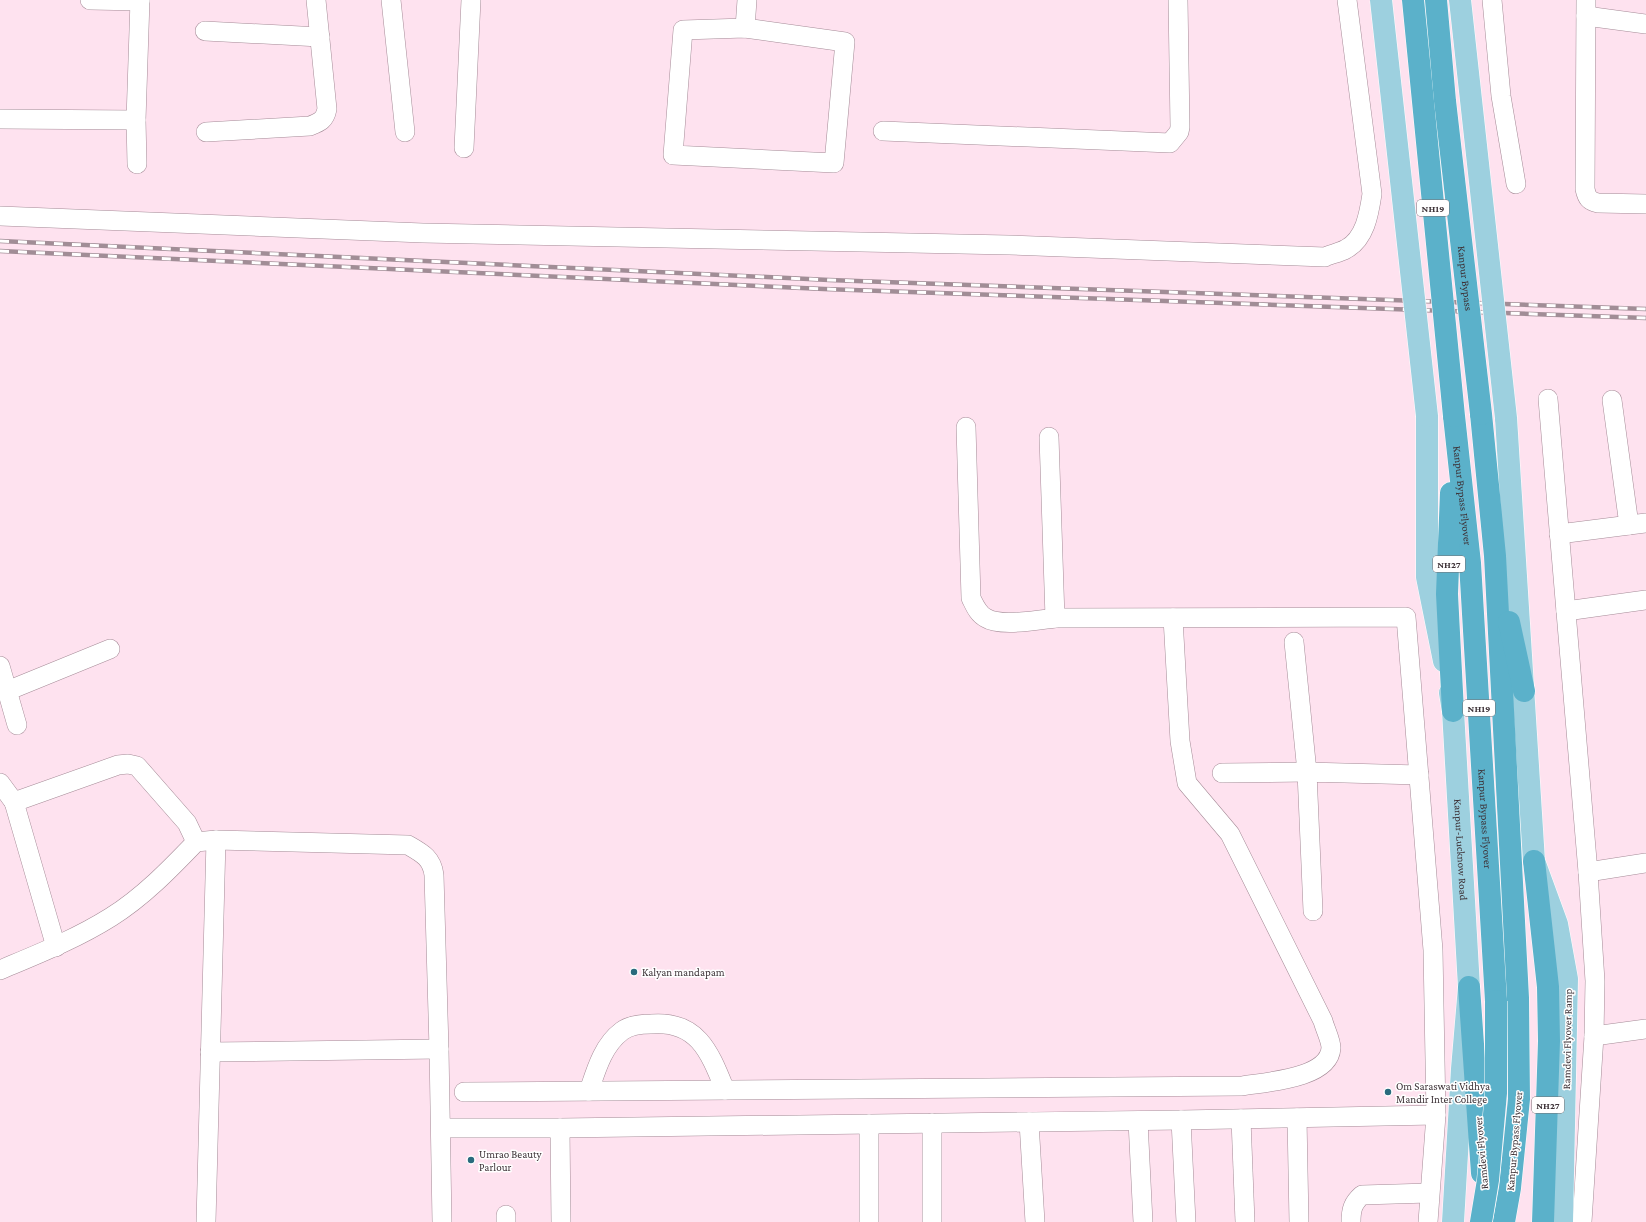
<svg xmlns="http://www.w3.org/2000/svg" width="1646" height="1222" font-family="'Crimson Pro',serif">
  <style>
    .lines { fill: none; stroke-linecap: round; stroke-linejoin: round }
    .minor-casing { stroke: #a58b97; stroke-width: 20 }
    .major-casing { stroke: #fff; stroke-width: 23 }
    .highway-casing { stroke: #fff; stroke-width: 23 }
    .minor { stroke: #fff; stroke-width: 19 }
    .major { stroke: #9dd0df; stroke-width: 22 }
    .highway { stroke: #5bb1ca; stroke-width: 22 }
    .rail-casing { stroke: #a18d96; stroke-width: 4.5 }
    .rail { stroke: #fff; stroke-width: 3; stroke-dasharray: 9; stroke-linecap: butt }
    .major-bridge-casing { stroke: #fff; stroke-width: 23; stroke-linecap: butt }
    .highway-bridge-casing { stroke: #fff; stroke-width: 23; stroke-linecap: butt }
    .major-bridge { stroke: #9dd0df; stroke-width: 22 }
    .highway-bridge { stroke: #5bb1ca; stroke-width: 22 }
    .poi-dot { fill: #296b7d; stroke: #fff; stroke-width: 1.5 }
    .labels { text-anchor: middle; stroke-width: 3; stroke-linejoin: round; paint-order: stroke }
    .shield { fill: #fff; stroke: #777073; stroke-width: 1 }
    .shield-label { font-size: 10px; font-weight: bold; fill: #3d3237 }
    .street-label { font-size: 11px; fill: #3d3237; stroke: #fff }
    .poi-label { font-size: 11px; fill: #3d3237; stroke: #fff; text-anchor: start }
  </style>
  <rect width="100%" height="100%" fill="#fee2ef"/>
  <g class="lines">
    <defs>
      <g id="minor">
        <polyline points="90,0 140,1"/>
        <polyline points="391,0 405,132"/>
        <polyline points="1492,0 1501,96 1516,184"/>
        <path d="M1586 0 1585 189C1587 198 1589 201 1598 203L1646 204"/>
        <polyline points="1586,16 1646,24"/>
        <polygon points="745,28 845,42 834,163 673,155 683,30"/>
        <polyline points="745,28 747,0"/>
        <polyline points="205,31 320,37"/>
        <polyline points="0,119 136,120"/>
        <polyline points="883,131 1170,143 1179,132 1180,127 1178,0"/>
        <path d="M206 132 310 126C320 122 325 120 327 109L316 0"/>
        <polyline points="464,148 471,0"/>
        <polyline points="137,164 136,120 140,0"/>
        <path d="M0 216 423 233 1009 245 1325 257C1331 254 1339 253 1346 249 1365 239 1369 214 1372 194L1347 0"/>
        <polyline points="1548,399 1588,872 1595,981 1594,1036 1582,1222"/>
        <polyline points="1612,400 1629,525"/>
        <path d="M966 427 971 598C975 606 978 614 986 618 1000 627 1038 620 1055 618L1406 617 1433 950 1436 1115 1428 1222"/>
        <polyline points="1049,437 1055,618"/>
        <polyline points="1559,534 1646,523"/>
        <polyline points="1566,611 1646,600"/>
        <polyline points="0,666 17,725"/>
        <polyline points="7,691 110,649"/>
        <polyline points="1222,773 1307,772 1294,642"/>
        <polyline points="0,783 14,802"/>
        <polyline points="1588,872 1646,863"/>
        <polyline points="1313,911 1307,772 1419,775"/>
        <polyline points="56,947 14,802 118,765 128,764 137,766 187,823 196,842"/>
        <path d="M0 970C38 954 76 939 111 917 143 897 170 869 196 842L216 840 408 845C422 853 432 858 434 875L439 1049 442 1222"/>
        <polyline points="1594,1036 1646,1029"/>
        <polyline points="210,1052 439,1049"/>
        <path d="M589 1091C596 1070 603 1045 622 1031 630 1025 641 1024 651 1024 698 1020 710 1053 725 1090"/>
        <path d="M464 1092 1242 1086C1265 1082 1329 1079 1331 1048 1331 1040 1325 1029 1323 1021L1230 834 1187 783 1180 741 1173 618"/>
        <polyline points="1297,1118 1299,1222"/>
        <polyline points="1241,1119 1245,1222"/>
        <polyline points="1181,1120 1186,1222"/>
        <polyline points="1138,1121 1143,1222"/>
        <polyline points="1029,1122 1035,1222"/>
        <polyline points="869,1124 869,1222"/>
        <polyline points="441,1128 560,1128 1181,1120 1436,1115"/>
        <polyline points="560,1128 561,1222"/>
        <polyline points="506,1215 506,1222"/>
        <polyline points="206,1222 216,840"/>
        <polyline points="932,1222 932,1123"/>
        <path d="M1351 1222C1351 1209 1353 1203 1362 1195L1429 1193"/>
      </g>
      <g id="major">
        <polyline points="1427,416 1427,577 1444,661"/>
        <polyline points="1506,418 1534,861 1557,924 1567,979 1562,1222"/>
        <path id="s1" d="M1450 693 1453 711 1469 987 1462 1069 1453 1222"/>
      </g>
      <g id="highway">
        <polyline points="1481,414 1495,556 1518,998 1519,1099 1510,1188 1504,1222"/>
        <path id="s2" d="M1454 416 1470 563 1496 1001"/>
        <polyline points="1451,493 1447,594 1453,711"/>
        <polyline points="1509,622 1524,691"/>
        <polyline points="1534,861 1548,987 1549,1041 1543,1222"/>
        <polyline points="1469,987 1482,1173"/>
      </g>
    </defs>
    <use href="#minor" class="minor-casing"/>
    <use href="#major" class="major-casing"/>
    <use href="#highway" class="highway-casing"/>
    <use href="#minor" class="minor"/>
    <use href="#major" class="major"/>
    <use href="#highway" class="highway"/>
    <defs>
      <g id="rail">
        <polyline points="0,241 829,280 1646,309"/>
        <polyline points="0,251 824,289 1646,318"/>
      </g>
    </defs>
    <use href="#rail" class="rail-casing"/>
    <use href="#rail" class="rail"/>
    <defs>
      <g id="major-bridge">
        <polyline points="1381,0 1427,416"/>
        <polyline points="1460,0 1506,418"/>
      </g>
      <g id="highway-bridge">
        <polyline points="1413,0 1454,416"/>
        <path id="s3" d="M1436 0 1445 101 1481 414"/>
        <polyline points="1481,1222 1488,1180 1496,1093 1496,1001"/>
      </g>
    </defs>
    <use href="#major-bridge" class="major-bridge-casing"/>
    <use href="#highway-bridge" class="highway-bridge-casing"/>
    <use href="#major-bridge" class="major-bridge"/>
    <use href="#highway-bridge" class="highway-bridge"/>
  </g>
  <g class="poi-dot">
    <circle cx="634" cy="972" r="4"/>
    <circle cx="1388" cy="1092" r="4"/>
    <circle cx="471" cy="1160" r="4"/>
  </g>
  <g class="labels">
    <g class="shield">
      <rect x="1417" y="200" width="32" height="16" rx="3"/>
      <rect x="1433" y="556" width="32" height="16" rx="3"/>
      <rect x="1463" y="700" width="32" height="16" rx="3"/>
      <rect x="1532" y="1097" width="32" height="16" rx="3"/>
    </g>
    <g class="shield-label">
      <text x="1433" y="212">NH19</text>
      <text x="1449" y="568">NH27</text>
      <text x="1479" y="712">NH19</text>
      <text x="1548" y="1109">NH27</text>
    </g>
    <g class="street-label">
      <text dy="4" stroke="none"><textPath href="#s3" startOffset="280">Kanpur Bypass</textPath></text>
      <text dy="4" stroke="none"><textPath href="#s2" startOffset="80">Kanpur Bypass Flyover</textPath></text>
      <text dy="4" stroke="none"><textPath href="#s2" startOffset="404">Kanpur Bypass Flyover</textPath></text>
      <text dy="4" stroke="none"><textPath href="#s1" startOffset="157">Kanpur-Lucknow Road</textPath></text>
      <text transform="translate(1567 1039) rotate(-89)" y="4">Ramdevi Flyover Ramp</text>
      <text transform="translate(1514 1141) rotate(-85)" y="4">Kanpur Bypass Flyover</text>
      <text transform="translate(1481 1153) rotate(-95)" y="4">Ramdevi Flyover</text>
    </g>
    <g class="poi-label">
      <text x="642" y="976">Kalyan mandapam</text>
      <text x="1396" y="1090">Om Saraswati Vidhya<tspan x="1396" dy="13">Mandir Inter College</tspan></text>
      <text x="479" y="1158">Umrao Beauty<tspan x="479" dy="13">Parlour</tspan></text>
    </g>
  </g>
</svg>
